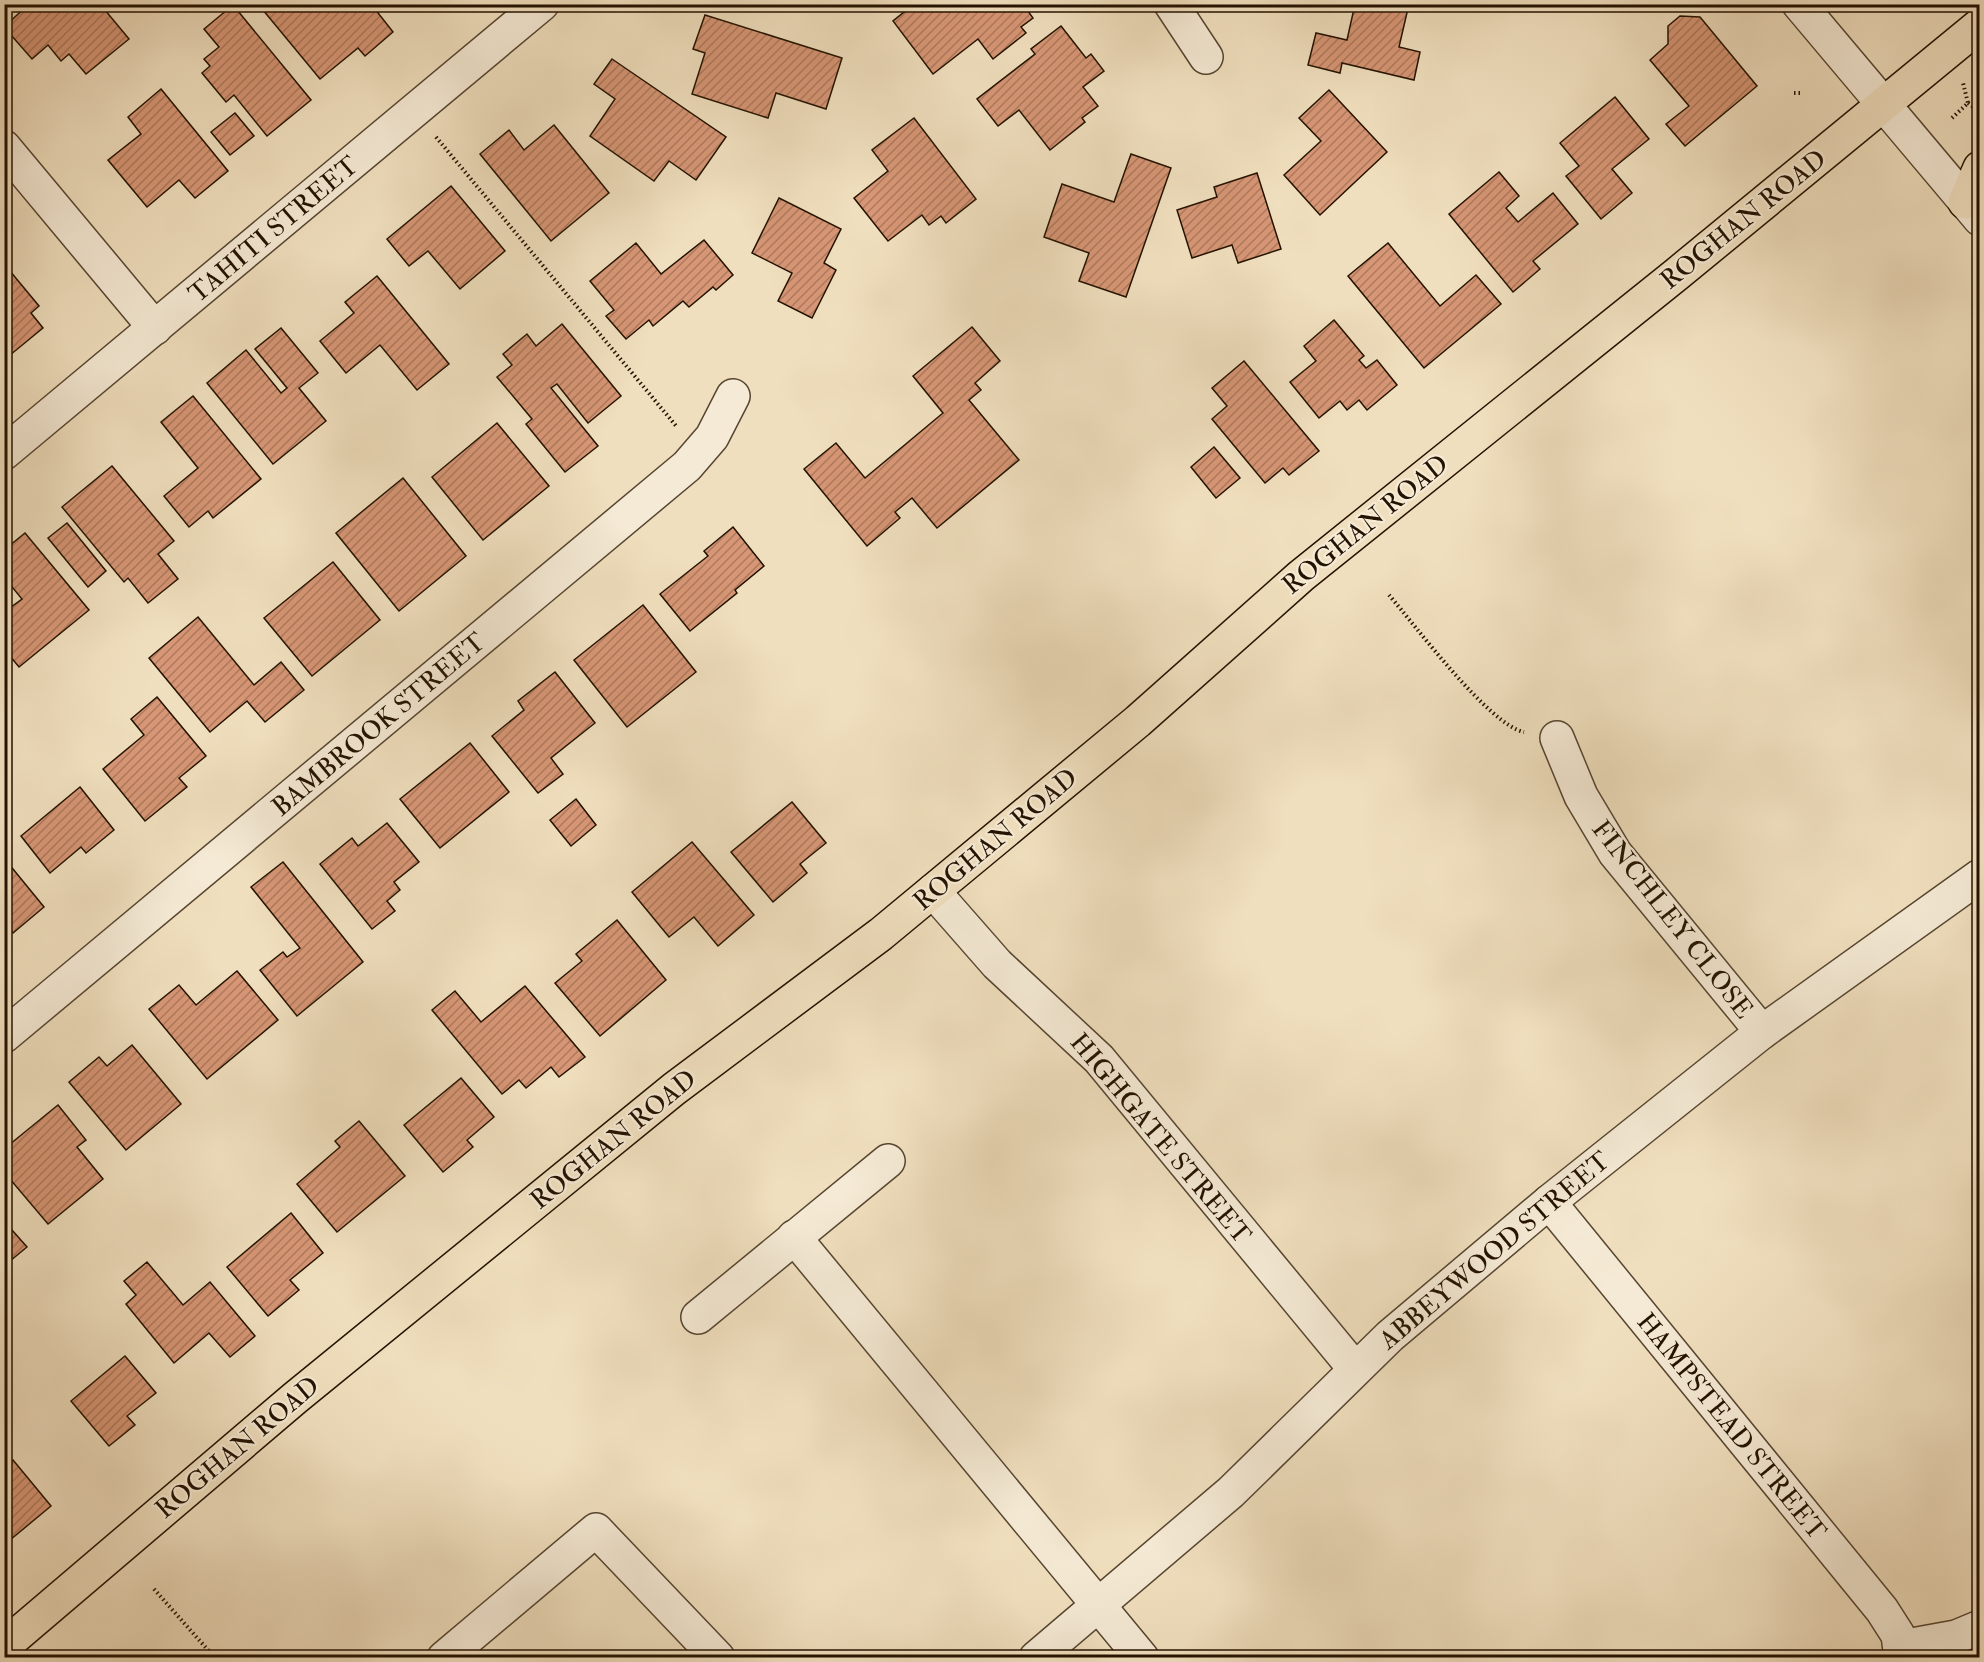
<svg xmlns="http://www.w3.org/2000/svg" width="1984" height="1662" font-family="'IM FELL Double Pica',serif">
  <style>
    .building { fill: url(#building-hatch); stroke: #231200; stroke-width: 1.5 }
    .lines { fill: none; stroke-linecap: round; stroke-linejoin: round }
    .minor-casing { stroke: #564530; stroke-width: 36 }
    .major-casing { stroke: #231200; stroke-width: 36 }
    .path { stroke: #231200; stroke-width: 4; stroke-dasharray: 1.5 3; stroke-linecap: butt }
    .minor { stroke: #f5ead5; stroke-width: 33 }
    .major { stroke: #f0dfbe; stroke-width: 33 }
    .labels { text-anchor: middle; stroke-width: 4.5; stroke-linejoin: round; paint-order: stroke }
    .street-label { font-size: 26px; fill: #231200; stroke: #f5ead5 }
  </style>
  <defs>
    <pattern id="building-hatch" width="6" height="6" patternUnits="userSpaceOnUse" patternTransform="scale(1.5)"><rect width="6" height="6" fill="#d79675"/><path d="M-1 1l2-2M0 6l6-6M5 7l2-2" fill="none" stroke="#ae795e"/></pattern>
  </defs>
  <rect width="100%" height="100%" fill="#f0dfbe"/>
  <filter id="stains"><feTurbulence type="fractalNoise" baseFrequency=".00333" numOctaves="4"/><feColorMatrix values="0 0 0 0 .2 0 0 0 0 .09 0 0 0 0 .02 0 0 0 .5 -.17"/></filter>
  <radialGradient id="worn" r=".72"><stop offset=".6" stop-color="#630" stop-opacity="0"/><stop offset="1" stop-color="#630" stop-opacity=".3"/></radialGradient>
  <g class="building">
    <polygon points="29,4 100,4 129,39 86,74 69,54 61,61 48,45 32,59 4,27"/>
    <polygon points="270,4 371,4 393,32 365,56 358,48 320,79 263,10"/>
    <polygon points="914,4 1023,4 1033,18 1021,27 1026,33 993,59 978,39 933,74 893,21"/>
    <polygon points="1355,4 1409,4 1399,47 1420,52 1414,80 1342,63 1340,73 1308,65 1316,33 1347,40"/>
    <polygon points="233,5 311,100 267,136 234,95 226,102 202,73 210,66 204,59 219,47 204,29"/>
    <polygon points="705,15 842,58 826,109 776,93 768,118 692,94 705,53 693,49"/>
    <polygon points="1680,16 1700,17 1757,86 1685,146 1666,124 1689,106 1650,60 1668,44 1668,26"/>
    <polygon points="1061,26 1086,58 1091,54 1104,71 1083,87 1098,106 1082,118 1085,122 1050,150 1019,110 998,126 977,99 1035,54 1031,49"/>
    <polygon points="612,59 726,137 696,180 669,161 654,181 590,136 615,99 594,84"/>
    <polygon points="161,89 228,171 195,198 179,180 147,207 108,160 141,134 128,117"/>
    <polygon points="1329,90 1387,152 1320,215 1284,175 1321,141 1299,118"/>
    <polygon points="1615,97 1649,139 1612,169 1632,193 1601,219 1566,176 1579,166 1560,143"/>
    <polygon points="235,113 254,136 230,155 211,132"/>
    <polygon points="914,118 976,199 946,223 941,216 929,225 922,215 888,241 854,198 888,171 872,150"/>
    <polygon points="554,125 609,193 551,241 480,154 509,130 524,150"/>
    <polygon points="1131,154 1171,168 1126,297 1079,281 1089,253 1044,237 1062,184 1114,202"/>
    <polygon points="1499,172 1519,196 1506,208 1518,222 1553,193 1578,224 1533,261 1540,269 1513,292 1449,214"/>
    <polygon points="1257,173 1281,249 1238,263 1232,245 1192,258 1177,210 1217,197 1214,187"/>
    <polygon points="451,186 505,251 460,289 428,251 409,266 387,239"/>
    <polygon points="779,198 841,229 824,263 836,270 812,318 778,301 792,273 752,253"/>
    <polygon points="704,240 733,275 716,290 713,287 689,307 683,301 653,326 649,320 626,339 606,316 614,310 590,281 636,243 661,274"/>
    <polygon points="1388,243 1440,306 1476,275 1501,304 1424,368 1348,276"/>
    <polygon points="5,265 39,306 31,313 43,328 4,360"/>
    <polygon points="377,276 449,364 417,390 380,345 346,373 320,341 354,313 345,302"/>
    <polygon points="1334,320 1364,356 1359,360 1366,368 1377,360 1397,385 1367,410 1359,400 1347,410 1340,401 1319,418 1290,382 1316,361 1304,346"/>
    <polygon points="562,324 621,396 588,423 557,384 551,388 598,446 565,472 526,424 532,419 497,377 512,365 503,354 527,334 536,346"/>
    <polygon points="972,327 1000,361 975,383 981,390 969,400 1019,460 937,528 912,498 895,512 900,518 867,546 804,469 836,443 865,478 943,413 913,376"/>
    <polygon points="281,328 318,373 299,388 326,421 273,464 207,383 246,350 281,393 287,388 255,349"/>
    <polygon points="1244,361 1319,451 1289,475 1283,468 1265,483 1212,419 1227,406 1212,388"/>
    <polygon points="193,396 261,479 213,518 208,511 189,527 164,496 198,468 161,422"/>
    <polygon points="497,423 549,486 483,540 432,477"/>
    <polygon points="1214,447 1240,478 1216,498 1191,467"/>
    <polygon points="112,466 174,541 158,554 178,579 148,603 128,578 124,582 62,507"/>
    <polygon points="403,478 466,556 399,611 336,533"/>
    <polygon points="67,523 106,571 88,587 48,538"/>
    <polygon points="733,527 764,566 735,590 737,593 690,631 660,594 708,556 704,551"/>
    <polygon points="25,533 89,610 19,667 4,649 4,599 11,607 22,599 4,577 4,550"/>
    <polygon points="333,562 380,620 312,676 264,618"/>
    <polygon points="643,605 696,672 627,727 574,660"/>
    <polygon points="198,617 254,685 281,662 304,690 265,722 247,701 210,732 149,658"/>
    <polygon points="555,672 595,723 551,758 563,774 538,793 492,736 524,710 518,701"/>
    <polygon points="157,697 206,756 179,778 187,787 145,821 103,769 144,735 131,719"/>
    <polygon points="470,743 509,792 440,848 400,799"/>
    <polygon points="80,787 114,830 86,853 81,847 50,873 21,836"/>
    <polygon points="576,799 596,825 571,846 550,820"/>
    <polygon points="792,802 826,843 800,864 807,873 773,902 731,852"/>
    <polygon points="387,823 419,862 394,882 400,890 387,901 395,911 372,929 320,864 352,838 358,846"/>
    <polygon points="692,842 754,915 718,946 694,917 669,937 632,892"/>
    <polygon points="4,858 44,907 13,933 4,923"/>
    <polygon points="283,862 363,962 297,1016 260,970 283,952 287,957 300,948 251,887"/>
    <polygon points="617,920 666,980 600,1036 555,983 582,961 576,954"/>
    <polygon points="237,971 278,1020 207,1079 149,1009 179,985 196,1005"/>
    <polygon points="525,986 585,1057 559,1077 551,1067 526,1088 519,1080 502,1094 432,1010 455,991 481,1022"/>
    <polygon points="132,1045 181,1104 126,1150 69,1082 99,1057 107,1066"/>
    <polygon points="461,1078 494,1117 467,1140 473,1147 443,1172 404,1125"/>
    <polygon points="58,1105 86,1140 77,1147 103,1179 48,1224 4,1172 4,1149"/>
    <polygon points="359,1121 405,1176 337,1232 297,1184 340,1147 335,1141"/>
    <polygon points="291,1213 323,1253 290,1280 299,1290 268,1316 227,1267"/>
    <polygon points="4,1221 27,1247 4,1266"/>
    <polygon points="147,1262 183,1305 210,1282 255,1336 230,1357 209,1333 174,1363 126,1304 136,1295 124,1281"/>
    <polygon points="125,1356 156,1393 127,1416 135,1425 109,1446 71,1401"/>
    <polygon points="13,1460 51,1506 4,1545 4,1467"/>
  </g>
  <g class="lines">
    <defs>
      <g id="minor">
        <polyline points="1171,4 1206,57"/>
        <polyline points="1799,4 1980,219"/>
        <polyline points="4,147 155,328"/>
        <polyline points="4,453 542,4"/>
        <polyline points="1557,738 1581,796 1615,853 1762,1032"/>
        <polyline points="933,891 997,964 1099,1059 1355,1369"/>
        <polyline points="4,1036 687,466 712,437 733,396"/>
        <polyline points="1549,1202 1882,1610 1898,1635 1901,1658"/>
        <polyline points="794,1237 1142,1658"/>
        <polyline points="698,1317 888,1161"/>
        <polyline points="1901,1647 1956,1637 1980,1627"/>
        <polyline points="444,1658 596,1530 718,1658"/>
        <polyline points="1036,1658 1231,1492 1390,1336 1549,1202 1762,1032 1980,876"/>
      </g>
      <g id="major">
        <polyline points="1965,202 1980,168"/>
        <polyline points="4,1646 295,1398 674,1089 881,934 1138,721 1301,576 1677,274 1980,25"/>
      </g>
    </defs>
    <use href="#minor" class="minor-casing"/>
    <use href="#major" class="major-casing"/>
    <g class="path">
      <polyline points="1794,93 1802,93"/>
      <polyline points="1968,103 1980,112"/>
      <polyline points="1952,118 1968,103 1963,83"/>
      <polyline points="436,137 677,427"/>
      <path d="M1389 595C1415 625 1489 725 1524 732"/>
      <polyline points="154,1589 215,1658"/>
    </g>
    <use href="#minor" class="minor"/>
    <use href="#major" class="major"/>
  </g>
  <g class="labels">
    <g class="street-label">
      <text transform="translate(1743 219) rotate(-39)" y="9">ROGHAN ROAD</text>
      <text transform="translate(273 229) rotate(-40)" y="9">TAHITI STREET</text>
      <text transform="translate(1365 524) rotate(-39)" y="9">ROGHAN ROAD</text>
      <text transform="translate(378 724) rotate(-40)" y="9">BAMBROOK STREET</text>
      <text transform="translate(995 839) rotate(-40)" y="9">ROGHAN ROAD</text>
      <text transform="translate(1673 919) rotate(52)" y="9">FINCHLEY CLOSE</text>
      <text transform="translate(1161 1138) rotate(50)" y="9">HIGHGATE STREET</text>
      <text transform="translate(613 1139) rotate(-39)" y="9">ROGHAN ROAD</text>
      <text transform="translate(1494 1250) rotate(-40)" y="9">ABBEYWOOD STREET</text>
      <text transform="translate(1732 1426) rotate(51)" y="9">HAMPSTEAD STREET</text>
      <text transform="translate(237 1447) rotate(-40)" y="9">ROGHAN ROAD</text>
    </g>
  </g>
  <rect width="1984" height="1662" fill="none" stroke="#f0dfbe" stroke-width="24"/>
  <rect x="6" y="6" width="1972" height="1650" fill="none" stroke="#231200" stroke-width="3"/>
  <rect x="12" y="12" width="1960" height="1638" fill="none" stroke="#231200" stroke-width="1.5"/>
  <rect width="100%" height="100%" filter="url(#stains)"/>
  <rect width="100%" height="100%" fill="url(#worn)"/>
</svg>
